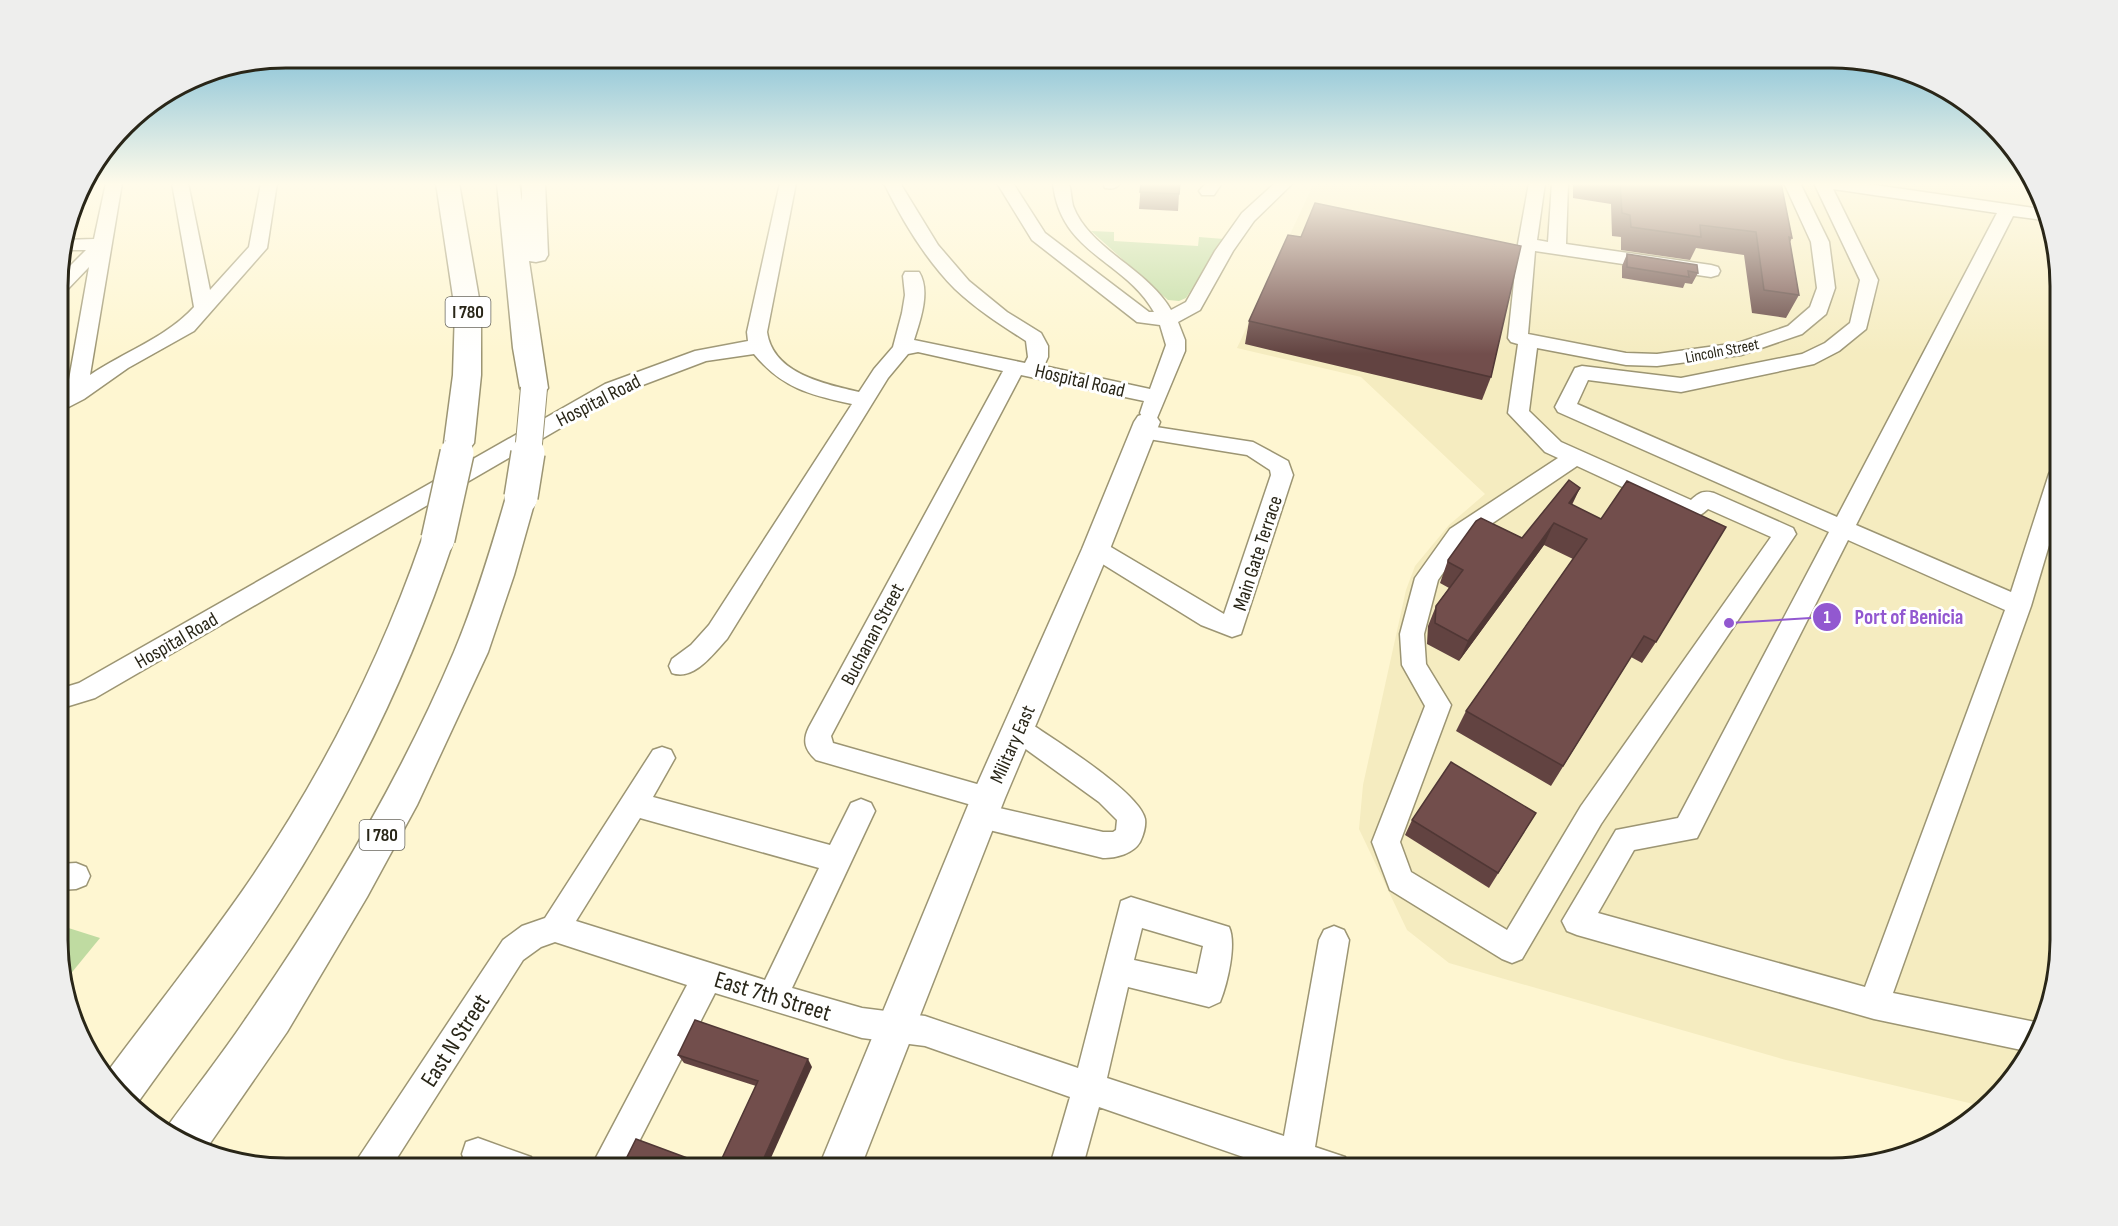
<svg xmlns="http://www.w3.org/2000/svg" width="2118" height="1226" font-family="'Sofia Sans Condensed',sans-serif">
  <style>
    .built { fill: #f5ecc0 }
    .green { fill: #bfdba1 }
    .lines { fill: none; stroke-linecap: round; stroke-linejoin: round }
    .minor-casing { stroke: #9c9573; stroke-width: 3 }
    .major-casing { stroke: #9c9573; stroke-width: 3 }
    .highway-casing { stroke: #9c9573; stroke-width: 3 }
    .minor { fill: #fff; fill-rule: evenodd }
    .major { fill: #fff; fill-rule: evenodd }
    .highway { fill: #fff; fill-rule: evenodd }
    .highway-bridge-far1-casing { stroke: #9c9573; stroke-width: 28; stroke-linecap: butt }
    .highway-bridge-casing { stroke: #9c9573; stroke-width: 36; stroke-linecap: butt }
    .highway-bridge-far1 { stroke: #fff; stroke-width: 26 }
    .highway-bridge { stroke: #fff; stroke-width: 33 }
    .wall { fill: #624341 }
    .shaded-wall { fill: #503735 }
    .building { fill: #724e4c; stroke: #503735; stroke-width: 1.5 }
    .labels { text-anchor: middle; stroke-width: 6; stroke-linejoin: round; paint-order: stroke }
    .far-street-label { font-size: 16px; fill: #292618; stroke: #fff }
    .shield { fill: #fff; stroke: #69675d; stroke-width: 1.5 }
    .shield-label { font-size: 18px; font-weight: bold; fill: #292618 }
    .street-label { font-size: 20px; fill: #292618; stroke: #fff }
    .near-street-label { font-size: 24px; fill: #292618; stroke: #fff }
    .rim { fill: none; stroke: #292618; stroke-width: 3 }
    .leader { fill: none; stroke: #9258d0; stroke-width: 2 }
    .callout-dot { fill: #9258d0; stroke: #fff; stroke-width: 2 }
    .mark-label { font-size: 18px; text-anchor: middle; font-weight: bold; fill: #fff }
    .callout-label { font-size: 21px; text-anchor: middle; font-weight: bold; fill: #9258d0; stroke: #fff; stroke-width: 6; stroke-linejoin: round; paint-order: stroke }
  </style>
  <rect width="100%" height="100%" fill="#fef6d1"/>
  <polygon class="built" points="1314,183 2034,183 2049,213 2060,270 2061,955 2031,1054 1982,1106 1786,1060 1449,963 1407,930 1359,829 1363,785 1406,590 1415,566 1449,525 1485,494 1361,377 1237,348"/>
  <g class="green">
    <polygon points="1091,231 1114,232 1114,241 1198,246 1199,237 1224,239 1186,298 1179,301 1168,300"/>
    <polygon points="59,925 100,938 64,982 59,970"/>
  </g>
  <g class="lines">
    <defs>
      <g id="minor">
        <path d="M106 183H122L90 375C124 352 167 337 194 307L172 183H188L210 290 249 247 261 183H277L267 248 194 331 128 368 84 399 59 412V396L67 391 89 267 66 291 59 293V277L86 250H61L64 240 94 239Z"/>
        <path d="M780 183H796L767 332C773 374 825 384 859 392L874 369 893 347 902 313 905 295 903 276 905 272H919C931 291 920 321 914 340L1025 363 1028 357 1026 341C1001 325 976 309 955 289 926 260 902 220 884 183H900L938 245 969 281 1007 312 1041 333 1048 346V357L1044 366 1150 389 1166 345 1160 325 1137 322 1032 240 997 183H1013L1045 233 1149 312H1154C1125 260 1060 254 1053 183H1069C1071 190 1071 198 1073 206 1089 249 1148 269 1171 310L1186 302 1215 251 1242 213 1275 183H1293L1254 221 1233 251 1200 310 1178 322 1185 340V351L1157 418 1150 420 1143 418 1140 413 1144 401 1021 375 831 736 833 743 998 790 1002 798 995 807 1103 832H1113L1116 830 1117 820 1099 802 1009 737 1005 729 1009 721 1018 718 1027 721C1051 738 1140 792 1145 819 1146 826 1143 836 1140 842 1133 854 1116 858 1103 858L981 828 971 825 967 816 971 807 975 806 816 760C805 750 802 741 809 727L1003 371 918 352 908 354 888 378 727 639C713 654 694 681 672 673L669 666 672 659 691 645 709 625 852 404C810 395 782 388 754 354L706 361 619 394 95 698 59 709V689L79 683 605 384 695 351 748 341 747 332Z"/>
        <path d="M1103 183H1120C1116 189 1112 189 1105 188Z"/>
        <polygon points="1206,183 1222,183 1214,195 1202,195 1199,191"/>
        <path d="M1529 183H1545L1537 240 1548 242 1552 183H1568L1566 244 1711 265 1718 267 1720 271 1718 275 1711 277 1535 251 1528 334 1626 353 1657 354 1738 343 1788 326 1810 307 1817 288 1811 242 1784 183H1800L1829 242 1835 288 1826 314 1802 334 1741 355 1657 366 1626 365 1537 348 1529 411 1561 442 1691 500C1699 493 1703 490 1714 493L1793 528 1796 534 1601 824 1522 959 1512 963 1502 959 1390 890 1372 842 1425 706 1402 665 1400 634 1415 578 1450 529 1558 458 1545 452 1508 413 1518 344 1511 342 1508 338 1518 244ZM1577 466 1685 516C1696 519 1700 516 1708 509L1771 537 1581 806 1507 930 1411 872 1400 842 1451 705 1426 664 1424 634 1438 580 1466 541Z"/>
        <path d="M1814 183H1861L2048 210 2050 221 2013 216 1856 525 2011 592 2049 474 2052 469 2060 467V508L2031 606 1893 993 2040 1023 2031 1052 1874 1019 1577 935 1567 931 1562 921 1616 830 1678 818 1829 532 1558 412 1555 407 1575 368 1582 366 1681 378 1802 354 1825 343 1850 323 1860 280ZM1833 189 1997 213 1837 517 1577 404 1588 380 1681 392 1814 364 1839 351 1866 329 1878 280ZM1848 540 2005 610 1865 987 1598 913 1634 850 1697 838Z"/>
        <polygon points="1143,425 1253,442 1288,461 1293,475 1241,634 1232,637 1201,625 1088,555 1085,549 1088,543 1096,540 1104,543 1224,614 1271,475 1270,470 1247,455 1136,437 1132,432 1136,427"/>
        <path d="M662 747 671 750 675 758 653 797 830 845 851 803 861 799 871 803 875 811 792 988 862 1008 925 1016 1078 1068 1121 901 1131 897 1229 927C1237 944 1227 985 1220 1002L1209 1007 1128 987 1107 1078 1284 1136 1319 940 1324 930 1334 926 1344 930 1349 940 1315 1147 1345 1157 1349 1169H1278L1099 1107 1082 1169H1049L1070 1097 925 1046 862 1038 715 993 625 1169H590L687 985 555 942 541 947 523 960 390 1169H354L359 1157 503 940 522 926 545 918 653 750ZM640 818 819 868 765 980 576 921ZM1142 928 1203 946 1197 974 1134 960Z"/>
        <polygon points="76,863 86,867 90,876 86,885 76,889 59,890 59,864"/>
        <polygon points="478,1138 531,1157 536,1169 474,1169 466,1166 462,1154 466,1142"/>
      </g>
      <polygon id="major" points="1147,413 1156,416 1160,422 1110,549 1005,798 860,1169 818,1169 971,798 1082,549 1134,422 1138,416"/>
      <g id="highway">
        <polygon points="436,183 459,183 481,310 481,375 474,443 469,450 459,453 449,450 444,443 453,375 455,310"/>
        <polygon points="497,183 519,183 522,201 522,183 545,183 548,255 545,260 536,262 529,261 548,388 544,394 534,397 524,394 520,388 513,348"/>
        <path d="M521 486 532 489 536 497 514 575 488 652 417 805 367 897 287 1032 204 1152 172 1139 165 1132 167 1127C193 1091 220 1057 245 1020 325 905 399 782 454 652 475 602 491 549 506 497L510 489Z"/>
        <path d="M438 527 449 531 454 539C412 666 353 788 281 900 236 971 184 1037 136 1105L105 1075C154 1009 208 942 254 874 324 770 381 658 422 539L427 531Z"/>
      </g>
    </defs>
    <use href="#minor" class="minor-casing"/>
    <use href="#major" class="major-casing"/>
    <use href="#highway" class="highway-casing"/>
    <use href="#minor" class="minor"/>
    <use href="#major" class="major"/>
    <use href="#highway" class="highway"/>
    <defs>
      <g id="highway-bridge-far1">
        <polyline points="457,454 459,443"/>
        <polyline points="528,454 534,388"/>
      </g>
      <g id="highway-bridge">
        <polyline points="521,497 528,453"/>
        <polyline points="438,539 457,453"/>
      </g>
    </defs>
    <use href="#highway-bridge-far1" class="highway-bridge-far1-casing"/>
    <use href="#highway-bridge" class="highway-bridge-casing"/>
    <use href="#highway-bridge-far1" class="highway-bridge-far1"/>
    <use href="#highway-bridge" class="highway-bridge"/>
  </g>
  <g class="wall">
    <polygon points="1141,183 1179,194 1178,211 1139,209"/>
    <polygon points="1573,183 1781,183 1792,238 1790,242 1799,295 1786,318 1752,313 1744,255 1696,248 1690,260 1621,250 1621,237 1612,236 1611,204 1573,198"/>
    <polygon points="1301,237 1491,377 1482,400 1245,344 1249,321"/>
    <polygon points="1627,254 1698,273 1692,284 1685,283 1683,288 1622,278 1622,266"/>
    <polygon points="1580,488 1572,505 1656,642 1642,663 1631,657 1551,786 1456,731 1466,711 1573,559 1544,545 1459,661 1427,644 1428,626 1436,606 1449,588 1440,583 1448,560 1522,538"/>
    <polygon points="1536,813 1489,888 1405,835 1412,820"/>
    <polygon points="678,1055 812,1067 756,1086 684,1063"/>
  </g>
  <g class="shaded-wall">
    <polygon points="1580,488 1569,509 1569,503"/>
    <polygon points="1554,523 1544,545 1459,661 1468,641"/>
    <polygon points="808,1059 812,1067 766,1169 759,1169"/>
  </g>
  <g class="building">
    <polygon points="1141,183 1180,183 1179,194 1140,192"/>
    <polygon points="1620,183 1781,183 1792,238 1789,237 1799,295 1764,290 1756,232 1700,225 1701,237 1631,227 1630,215 1622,213"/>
    <polygon points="1315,203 1521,246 1491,377 1249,321 1288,235 1301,237"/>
    <polygon points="1627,254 1697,265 1698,273 1688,271 1689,277 1627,267"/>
    <polygon points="1569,480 1580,488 1569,503 1601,519 1627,481 1726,527 1656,642 1644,636 1563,766 1466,711 1587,539 1554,523 1468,641 1435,623 1436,606 1463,570 1448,562 1448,560 1476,521 1481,518 1522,538"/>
    <polygon points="1451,762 1536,813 1498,873 1412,820"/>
    <polygon points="695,1020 808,1059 759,1169 717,1169 758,1081 678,1055"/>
    <polygon points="636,1139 717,1169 621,1169"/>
    <polygon points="441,1158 470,1169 434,1169"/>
  </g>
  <linearGradient id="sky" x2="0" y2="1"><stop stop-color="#61b0d1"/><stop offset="0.52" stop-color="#fffbea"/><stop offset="1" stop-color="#fffbea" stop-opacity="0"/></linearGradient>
  <rect width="2118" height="354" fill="url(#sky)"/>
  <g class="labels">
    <g class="far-street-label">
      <text transform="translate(1722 350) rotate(-11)" y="6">Lincoln Street</text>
    </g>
    <g class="shield">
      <rect x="445.5" y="297" width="45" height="30" rx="4.5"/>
      <rect x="359.5" y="820" width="45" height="30" rx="4.5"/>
    </g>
    <g class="shield-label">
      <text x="468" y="318">I 780</text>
      <text x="382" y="841">I 780</text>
    </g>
    <g class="street-label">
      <text transform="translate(1080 380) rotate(13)" y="7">Hospital Road</text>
      <text transform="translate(598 400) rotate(-27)" y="7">Hospital Road</text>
      <text transform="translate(1257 553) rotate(-72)" y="7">Main Gate Terrace</text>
      <text transform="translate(872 634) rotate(-62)" y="7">Buchanan Street</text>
      <text transform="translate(176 640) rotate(-30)" y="7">Hospital Road</text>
      <text transform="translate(1012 744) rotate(-66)" y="7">Military East</text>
    </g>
    <g class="near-street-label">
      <text transform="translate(773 996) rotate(17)" y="8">East 7th Street</text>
      <text transform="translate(455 1040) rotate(-57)" y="8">East N Street</text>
    </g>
  </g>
  <path d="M0 0H2118V1226H0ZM286 68H1832A218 218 0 0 1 2050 286V940A218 218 0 0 1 1832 1158H286A218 218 0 0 1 68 940V286A218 218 0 0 1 286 68Z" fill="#eeeeed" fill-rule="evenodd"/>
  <path class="rim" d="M286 68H1832A218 218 0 0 1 2050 286V940A218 218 0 0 1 1832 1158H286A218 218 0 0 1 68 940V286A218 218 0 0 1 286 68Z"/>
  <path class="leader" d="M1729 623L1827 617"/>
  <g class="callout-dot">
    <circle cx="1729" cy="623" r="6"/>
    <circle cx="1827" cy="617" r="15"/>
  </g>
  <g class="mark-label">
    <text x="1827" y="623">1</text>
  </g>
  <g class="callout-label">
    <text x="1909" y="624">Port of Benicia</text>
  </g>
</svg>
